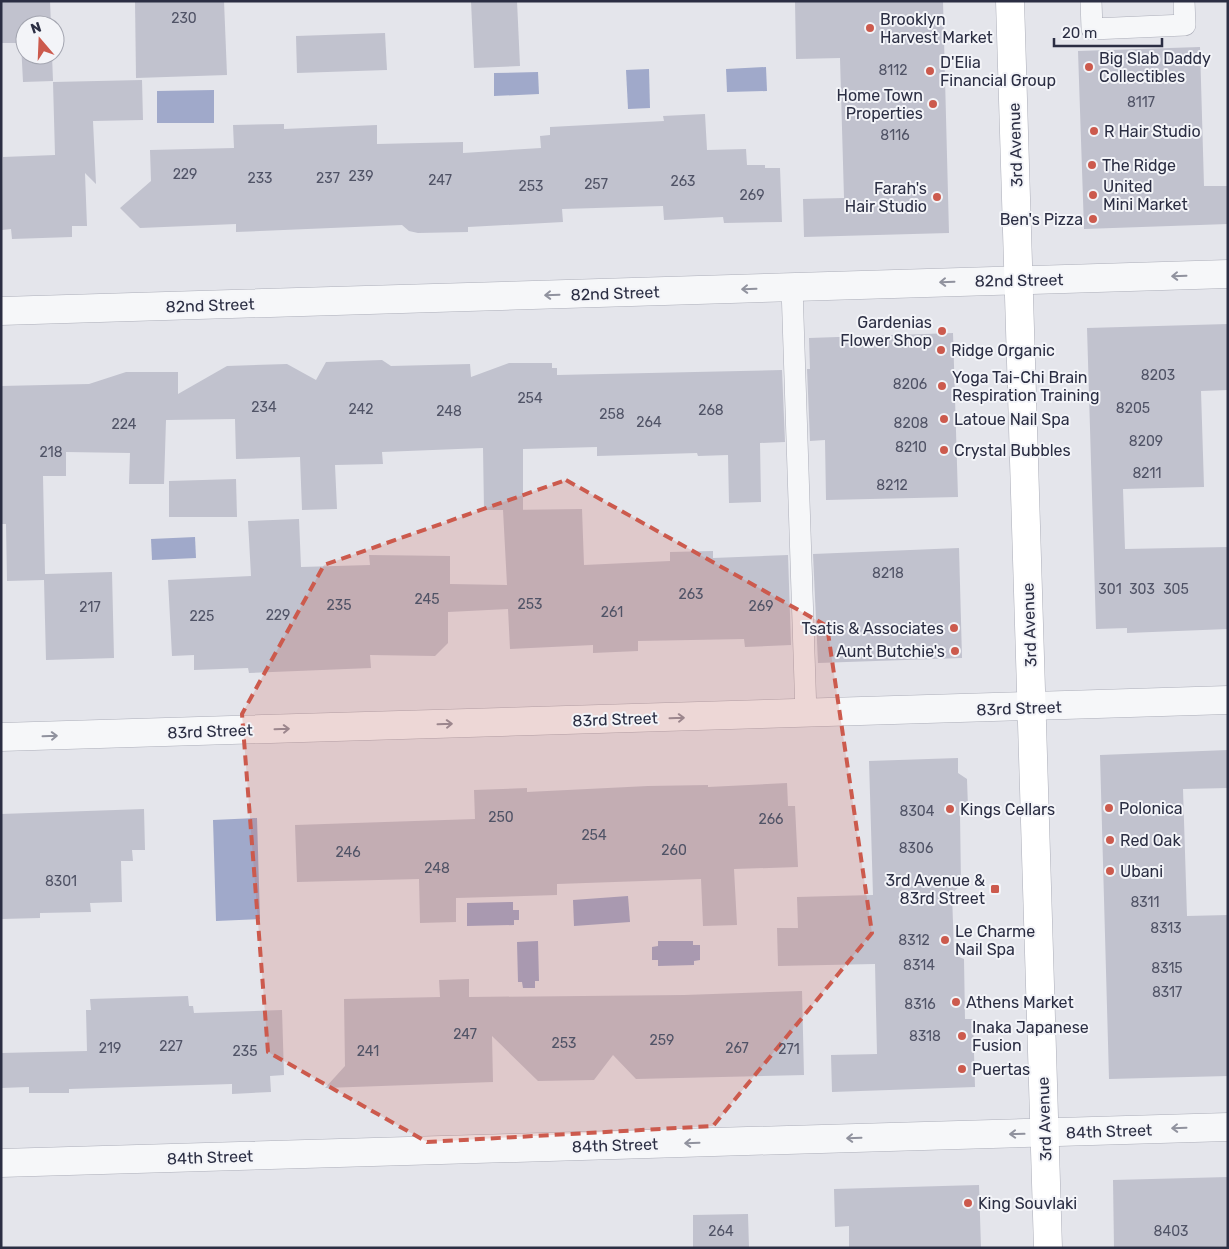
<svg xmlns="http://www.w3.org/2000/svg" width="1229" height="1249" font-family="Rubik,sans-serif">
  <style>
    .water { fill: #a0a9ca }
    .building { fill: #c1c2ce }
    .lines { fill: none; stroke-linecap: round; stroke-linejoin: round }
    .lane-casing { stroke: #acaeb9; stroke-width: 22 }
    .street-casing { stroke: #acaeb9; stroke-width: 29 }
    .secondary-casing { stroke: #acaeb9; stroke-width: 29 }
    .lane { stroke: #f6f7f9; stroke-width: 21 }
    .street { stroke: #f6f7f9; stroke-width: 28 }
    .secondary { stroke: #fff; stroke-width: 28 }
    .oneway { stroke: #90929e }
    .marked { fill: #cc5a4d; fill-opacity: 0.2; stroke: #cc5a4d; stroke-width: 4; stroke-dasharray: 10 6; stroke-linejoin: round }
    .poi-dot { fill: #cc5a4d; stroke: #f3f4f8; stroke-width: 2 }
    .labels { text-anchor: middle; stroke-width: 4; stroke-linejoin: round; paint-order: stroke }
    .number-label { font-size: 14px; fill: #505366 }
    .poi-label { font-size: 16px; fill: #2b2e43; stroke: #f3f4f8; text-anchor: start }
    .street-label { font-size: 16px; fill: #2b2e43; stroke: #f3f4f8 }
  </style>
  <rect width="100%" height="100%" fill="#e4e5eb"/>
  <g class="water">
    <polygon points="766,67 767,91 727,92 726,69"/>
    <polygon points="649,69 650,108 628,109 626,70"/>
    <polygon points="538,72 539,94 494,96 494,73"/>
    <polygon points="214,90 214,123 157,123 157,91"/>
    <polygon points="195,537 196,558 152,560 151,539"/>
    <polygon points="257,818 260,919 216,921 213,820"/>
    <polygon points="628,896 630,922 574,926 573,900"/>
    <polygon points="513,902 513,910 519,910 519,920 514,920 514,925 467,926 467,903"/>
    <polygon points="538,941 539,981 535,981 535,988 523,988 522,982 518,982 517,942"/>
    <polygon points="658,941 693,941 693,945 700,945 700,960 694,961 694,965 658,966 658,960 652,960 652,947 658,946"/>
  </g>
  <g class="building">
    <polygon points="1,1 50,1 51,25 25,25 25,55 52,55 53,81 23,82 21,43 1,43"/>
    <polygon points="135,1 224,1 227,75 136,78"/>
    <polygon points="471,1 517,1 520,66 474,68"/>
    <polygon points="795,1 943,1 949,233 804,237 803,199 844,198 840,58 796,59"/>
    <polygon points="385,33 387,70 297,73 296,36"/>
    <polygon points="1200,47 1204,186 1228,186 1228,224 1084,229 1078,51"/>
    <polygon points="142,80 143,120 93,121 96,184 85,173 87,226 72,226 72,237 12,239 11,229 2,230 3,157 55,155 53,82"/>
    <polygon points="705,114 707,150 746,149 747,165 765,165 765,168 780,168 782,222 724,223 723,217 664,220 663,206 562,209 563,222 468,227 468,232 418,233 409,231 402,225 236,232 236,224 140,228 120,208 151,181 150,150 234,148 233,125 284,124 284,129 377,125 377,144 463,142 463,153 541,148 540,136 550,135 550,127 664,121 663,116"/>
    <polygon points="1228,324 1228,390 1201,391 1204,487 1123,489 1125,549 1228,547 1228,629 1127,633 1127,628 1096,629 1087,328"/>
    <polygon points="953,333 958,497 826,500 825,440 810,441 807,369 810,369 809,338"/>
    <polygon points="382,360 391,366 470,364 471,377 509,363 552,363 552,368 557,368 557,375 782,370 785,442 760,443 761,502 729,503 728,455 698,456 697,453 597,456 597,447 523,449 523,510 484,510 483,448 382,452 383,464 335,465 337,509 302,510 300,457 236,459 235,419 166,420 164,484 129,484 130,453 66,452 66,476 43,476 45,574 112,572 114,658 46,660 44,580 7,581 6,524 1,524 1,386 89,384 126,372 178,372 178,394 227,366 287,364 316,380 326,362"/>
    <polygon points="236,479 237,517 169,517 169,481"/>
    <polygon points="582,509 584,565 670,561 670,552 713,551 713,558 788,555 791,645 745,647 744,639 638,641 638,651 593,653 593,645 510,649 508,609 448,612 448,643 435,656 370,655 371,668 249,673 248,668 194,670 194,655 172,656 168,580 251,576 248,521 299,519 301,567 370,565 369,555 450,556 450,584 507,585 503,510"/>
    <polygon points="959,548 962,658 818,663 813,554"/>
    <polygon points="1228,750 1228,788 1183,789 1187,916 1228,915 1228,1076 1109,1079 1100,755"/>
    <polygon points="958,758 958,773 967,779 968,808 960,814 961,885 952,893 954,955 964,959 965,1019 973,1019 975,1087 832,1092 831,1055 877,1054 875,964 778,966 777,928 798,928 797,897 873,895 869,761"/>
    <polygon points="787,783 788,806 795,806 798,867 734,869 737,925 703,926 701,879 557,884 557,895 456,898 456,922 420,923 419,879 297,882 295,825 475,819 474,790 527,788 527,792 648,786 708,785 708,787"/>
    <polygon points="144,809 145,850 132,850 133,861 121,861 122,902 90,903 91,912 40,913 40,918 2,919 1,814"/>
    <polygon points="469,979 469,997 684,995 802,991 804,1075 636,1079 613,1055 594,1080 538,1081 492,1036 493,1082 325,1088 345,1066 344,999 440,997 439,980"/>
    <polygon points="188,996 189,1006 193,1006 194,1013 282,1010 284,1075 270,1076 271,1092 232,1094 232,1084 69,1089 69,1093 29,1093 29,1087 1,1088 1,1053 87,1051 86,1010 91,1010 90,999"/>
    <polygon points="1228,1177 1228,1246 1114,1248 1113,1180"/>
    <polygon points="979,1185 981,1248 849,1248 849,1226 835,1227 834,1189"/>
    <polygon points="748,1214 749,1248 693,1248 693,1215"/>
  </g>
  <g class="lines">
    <defs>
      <g id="lane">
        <polyline points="1091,1 1092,29 1185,25 1184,1"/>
        <polyline points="792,287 806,714"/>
      </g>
      <g id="street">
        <polyline points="1,311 1228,274"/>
        <polyline points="1,737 1228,700"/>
        <polyline points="1,1163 1228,1127"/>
      </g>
      <polyline id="secondary" points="1010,1 1048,1248"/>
    </defs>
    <use href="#lane" class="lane-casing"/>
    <use href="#street" class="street-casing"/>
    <use href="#secondary" class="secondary-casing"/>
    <use href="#lane" class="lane"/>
    <use href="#street" class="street"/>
    <use href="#secondary" class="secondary"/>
  </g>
  <defs><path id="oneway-shaft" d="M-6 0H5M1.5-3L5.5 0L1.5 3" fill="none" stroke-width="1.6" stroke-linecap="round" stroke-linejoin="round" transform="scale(1.25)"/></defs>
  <g class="oneway">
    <use href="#oneway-shaft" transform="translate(1179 276) rotate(178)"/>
    <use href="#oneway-shaft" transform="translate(947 282) rotate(178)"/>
    <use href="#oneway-shaft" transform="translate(749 289) rotate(178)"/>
    <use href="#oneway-shaft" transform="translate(552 295) rotate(178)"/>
    <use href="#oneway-shaft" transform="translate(677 718) rotate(-2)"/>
    <use href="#oneway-shaft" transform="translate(445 724) rotate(-2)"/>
    <use href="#oneway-shaft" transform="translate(282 729) rotate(-2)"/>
    <use href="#oneway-shaft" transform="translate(50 736) rotate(-2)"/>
    <use href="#oneway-shaft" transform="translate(1179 1128) rotate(178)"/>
    <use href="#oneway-shaft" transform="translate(1017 1134) rotate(179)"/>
    <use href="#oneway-shaft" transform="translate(854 1138) rotate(178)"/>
    <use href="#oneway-shaft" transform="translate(692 1143) rotate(178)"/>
  </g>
  <path class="marked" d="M566 480 827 626 872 933 713 1126 427 1142 268 1052 242 714 324 565Z"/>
  <g class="poi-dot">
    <circle cx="870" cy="28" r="5"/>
    <circle cx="1089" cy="67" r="5"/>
    <circle cx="930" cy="71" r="5"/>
    <circle cx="933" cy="104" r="5"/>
    <circle cx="1094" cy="131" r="5"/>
    <circle cx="1092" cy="165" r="5"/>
    <circle cx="1093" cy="195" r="5"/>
    <circle cx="937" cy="197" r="5"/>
    <circle cx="1093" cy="219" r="5"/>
    <circle cx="942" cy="331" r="5"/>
    <circle cx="941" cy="350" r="5"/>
    <circle cx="942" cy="386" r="5"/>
    <circle cx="944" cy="419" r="5"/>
    <circle cx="944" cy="450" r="5"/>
    <circle cx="954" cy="628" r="5"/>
    <circle cx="955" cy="651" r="5"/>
    <circle cx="1109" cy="808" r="5"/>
    <circle cx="950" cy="809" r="5"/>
    <circle cx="1110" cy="840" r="5"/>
    <circle cx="1110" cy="871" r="5"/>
    <rect x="990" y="884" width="10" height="10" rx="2.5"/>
    <circle cx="945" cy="940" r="5"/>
    <circle cx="956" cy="1002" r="5"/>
    <circle cx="962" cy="1036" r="5"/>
    <circle cx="962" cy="1069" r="5"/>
    <circle cx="968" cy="1203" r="5"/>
  </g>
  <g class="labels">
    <g class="number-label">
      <text x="184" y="23">230</text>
      <text x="893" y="75">8112</text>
      <text x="1141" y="107">8117</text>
      <text x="895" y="140">8116</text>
      <text x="185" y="179">229</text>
      <text x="361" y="181">239</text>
      <text x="260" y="183">233</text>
      <text x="328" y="183">237</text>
      <text x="440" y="185">247</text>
      <text x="683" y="186">263</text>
      <text x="596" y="189">257</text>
      <text x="531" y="191">253</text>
      <text x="752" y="200">269</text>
      <text x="1158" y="380">8203</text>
      <text x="910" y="389">8206</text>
      <text x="530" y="403">254</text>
      <text x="264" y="412">234</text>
      <text x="1133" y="413">8205</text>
      <text x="361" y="414">242</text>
      <text x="711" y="415">268</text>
      <text x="449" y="416">248</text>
      <text x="612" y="419">258</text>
      <text x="649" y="427">264</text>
      <text x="911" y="428">8208</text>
      <text x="124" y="429">224</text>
      <text x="1146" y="446">8209</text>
      <text x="911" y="452">8210</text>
      <text x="51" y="457">218</text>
      <text x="1147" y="478">8211</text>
      <text x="892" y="490">8212</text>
      <text x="888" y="578">8218</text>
      <text x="1110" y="594">301</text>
      <text x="1142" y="594">303</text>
      <text x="1176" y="594">305</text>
      <text x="691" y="599">263</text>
      <text x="427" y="604">245</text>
      <text x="530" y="609">253</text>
      <text x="339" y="610">235</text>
      <text x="761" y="611">269</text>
      <text x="90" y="612">217</text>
      <text x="612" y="617">261</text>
      <text x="278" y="620">229</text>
      <text x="202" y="621">225</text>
      <text x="917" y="816">8304</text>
      <text x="501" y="822">250</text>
      <text x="771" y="824">266</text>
      <text x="594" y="840">254</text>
      <text x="916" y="853">8306</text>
      <text x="674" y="855">260</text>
      <text x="348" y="857">246</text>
      <text x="437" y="873">248</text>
      <text x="61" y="886">8301</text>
      <text x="1145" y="907">8311</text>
      <text x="1166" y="933">8313</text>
      <text x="914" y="945">8312</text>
      <text x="919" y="970">8314</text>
      <text x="1167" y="973">8315</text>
      <text x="1167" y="997">8317</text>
      <text x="920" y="1009">8316</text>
      <text x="465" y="1039">247</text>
      <text x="925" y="1041">8318</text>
      <text x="662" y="1045">259</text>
      <text x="564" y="1048">253</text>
      <text x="171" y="1051">227</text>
      <text x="110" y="1053">219</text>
      <text x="737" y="1053">267</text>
      <text x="789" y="1054">271</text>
      <text x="245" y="1056">235</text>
      <text x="368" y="1056">241</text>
      <text x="721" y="1236">264</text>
      <text x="1171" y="1236">8403</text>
    </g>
    <g class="poi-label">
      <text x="880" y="25">Brooklyn<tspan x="880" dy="18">Harvest Market</tspan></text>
      <text x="1099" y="64">Big Slab Daddy<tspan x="1099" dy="18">Collectibles</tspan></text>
      <text x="940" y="68">D'Elia<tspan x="940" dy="18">Financial Group</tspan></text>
      <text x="923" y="101" text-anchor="end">Home Town<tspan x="923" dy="18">Properties</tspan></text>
      <text x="1104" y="137">R Hair Studio</text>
      <text x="1102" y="171">The Ridge</text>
      <text x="1103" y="192">United<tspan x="1103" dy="18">Mini Market</tspan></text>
      <text x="927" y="194" text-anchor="end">Farah's<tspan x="927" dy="18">Hair Studio</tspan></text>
      <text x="1083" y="225" text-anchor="end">Ben's Pizza</text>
      <text x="932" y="328" text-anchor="end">Gardenias<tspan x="932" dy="18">Flower Shop</tspan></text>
      <text x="951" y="356">Ridge Organic</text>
      <text x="952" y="383">Yoga Tai-Chi Brain<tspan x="952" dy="18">Respiration Training</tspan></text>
      <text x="954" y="425">Latoue Nail Spa</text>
      <text x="954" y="456">Crystal Bubbles</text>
      <text x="944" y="634" text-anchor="end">Tsatis &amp; Associates</text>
      <text x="945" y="657" text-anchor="end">Aunt Butchie's</text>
      <text x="1119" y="814">Polonica</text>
      <text x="960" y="815">Kings Cellars</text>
      <text x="1120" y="846">Red Oak</text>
      <text x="1120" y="877">Ubani</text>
      <text x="985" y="886" text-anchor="end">3rd Avenue &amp;<tspan x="985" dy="18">83rd Street</tspan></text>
      <text x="955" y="937">Le Charme<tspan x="955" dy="18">Nail Spa</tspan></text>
      <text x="966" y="1008">Athens Market</text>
      <text x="972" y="1033">Inaka Japanese<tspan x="972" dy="18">Fusion</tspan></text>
      <text x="972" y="1075">Puertas</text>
      <text x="978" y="1209">King Souvlaki</text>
    </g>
    <g class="street-label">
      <text transform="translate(1015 145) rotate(-92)" y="6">3rd Avenue</text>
      <text transform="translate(1019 280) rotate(-1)" y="6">82nd Street</text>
      <text transform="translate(615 293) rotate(-2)" y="6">82nd Street</text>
      <text transform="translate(210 305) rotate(-2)" y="6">82nd Street</text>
      <text transform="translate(1029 625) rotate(-92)" y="6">3rd Avenue</text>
      <text transform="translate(1019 708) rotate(-2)" y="6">83rd Street</text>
      <text transform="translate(615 719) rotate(-2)" y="6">83rd Street</text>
      <text transform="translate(210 731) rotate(-2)" y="6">83rd Street</text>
      <text transform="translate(1044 1119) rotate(-92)" y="6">3rd Avenue</text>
      <text transform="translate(1109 1131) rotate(-2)" y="6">84th Street</text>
      <text transform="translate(615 1145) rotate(-2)" y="6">84th Street</text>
      <text transform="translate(210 1157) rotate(-2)" y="6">84th Street</text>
    </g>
  </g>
  <rect width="1229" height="1249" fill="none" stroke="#2b2e43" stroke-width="5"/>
  <g transform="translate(40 40) rotate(341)"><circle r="24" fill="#f3f4f8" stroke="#a3a5b0"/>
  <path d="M0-4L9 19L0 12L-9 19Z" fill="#cc5a4d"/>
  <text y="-8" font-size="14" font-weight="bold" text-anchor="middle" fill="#2b2e43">N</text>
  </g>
  <path d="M1054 38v8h108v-8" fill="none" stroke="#2b2e43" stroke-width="2.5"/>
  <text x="1062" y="38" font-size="15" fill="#2b2e43" stroke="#f3f4f8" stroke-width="4" paint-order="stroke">20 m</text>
</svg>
